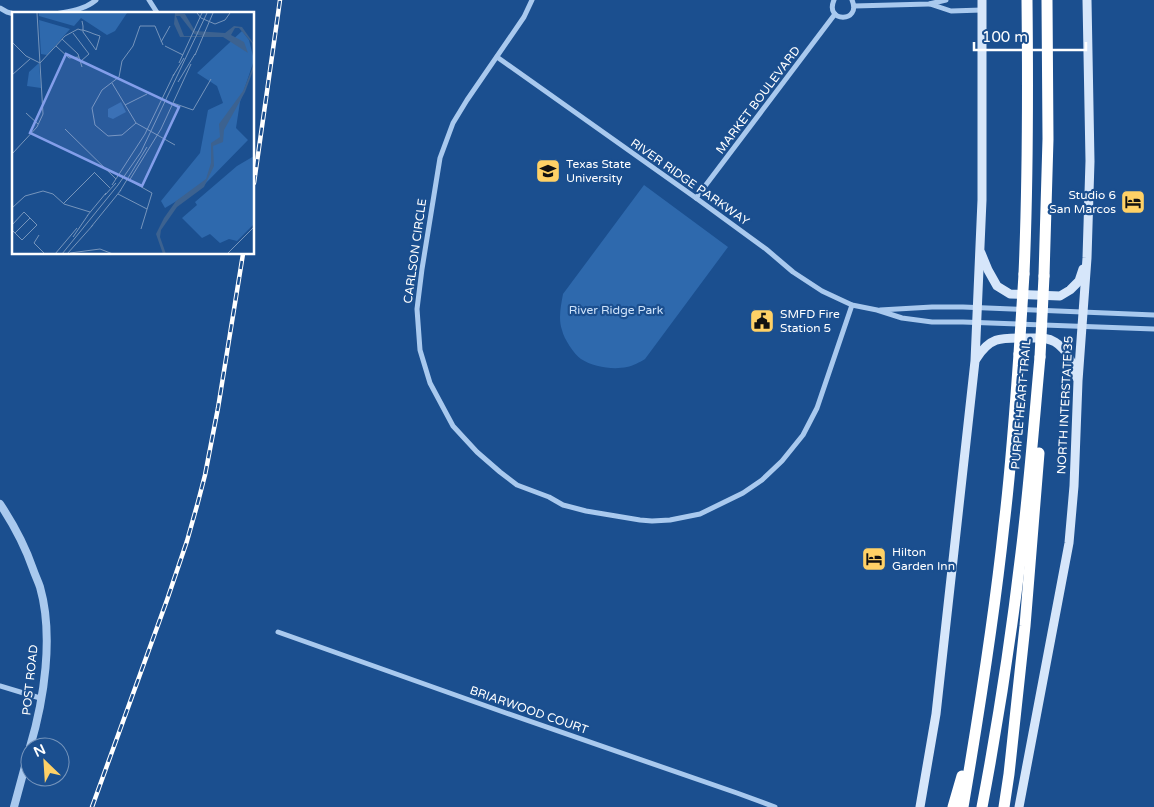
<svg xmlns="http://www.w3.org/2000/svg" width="1154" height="807" font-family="'Varela Round',sans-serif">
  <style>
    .green { fill: #2e69ad }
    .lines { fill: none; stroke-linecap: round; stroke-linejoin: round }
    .minor { stroke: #a9c9ee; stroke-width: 5 }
    .tertiary { stroke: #a9c9ee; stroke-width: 8 }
    .secondary { stroke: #d6e6fa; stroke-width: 9 }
    .motorway { stroke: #fff; stroke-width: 11 }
    .rail-casing { stroke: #fff; stroke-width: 4.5 }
    .rail { stroke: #1b4f8f; stroke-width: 2.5; stroke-dasharray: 8; stroke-linecap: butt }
    .motorway-bridge { stroke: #fff; stroke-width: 11 }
    .labels { text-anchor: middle; stroke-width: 4.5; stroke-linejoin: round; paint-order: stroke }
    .street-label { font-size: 12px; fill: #fff; stroke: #1b4f8f }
    .poi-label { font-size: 12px; fill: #fff; stroke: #1b4f8f; text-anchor: start }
    .park-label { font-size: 12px; fill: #cfe3fa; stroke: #1b4f8f }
    .inset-road { fill: none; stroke: #7695bc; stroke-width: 1 }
    .view { fill: #839eea; fill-opacity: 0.15; stroke: #839eea; stroke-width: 2.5 }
    .inset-edge { fill: none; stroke: #fff; stroke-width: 2.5 }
  </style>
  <rect width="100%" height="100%" fill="#1b4f8f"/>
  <path class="green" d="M644 185 728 247 645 359C640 362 633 366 627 367 613 370 593 367 581 359 574 354 564 339 562 330 558 319 561 305 563 294Z"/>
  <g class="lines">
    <g class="minor">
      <polyline points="149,0 158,14"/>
      <polyline points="532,0 524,17 467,100 453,123 440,158 422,269 417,309 420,350 430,383 453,426 477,452 500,472 517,485 549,497 563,505 586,511 640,520 652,521 670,520 700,514 743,493 762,480 782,461 803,435 817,408 852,305"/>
      <path d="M834 0C824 23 862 23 852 0"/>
      <polyline points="930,4 951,11 982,10"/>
      <polyline points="854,6 929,4 946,0"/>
      <polyline points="0,8 7,12 14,14"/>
      <path d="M55 14C70 11 84 10 96 0"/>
      <polyline points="497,57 696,198 766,249 793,272 822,291 852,305 877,310 902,318 932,322 963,322 1154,329"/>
      <polyline points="696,198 835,14"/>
      <polyline points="880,310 932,307 963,307 1154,315"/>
      <polyline points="278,632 506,713 737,793 775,807"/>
      <polyline points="0,686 40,698"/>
    </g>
    <g class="tertiary">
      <path d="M0 504C14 525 25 546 33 569 35 575 38 581 40 587 54 636 44 700 30 747"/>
      <polyline points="14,807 30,748"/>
    </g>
    <g class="secondary">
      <polyline points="981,253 988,270 997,286 1010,294 1060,296 1070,290 1079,281 1083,269"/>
      <path d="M976 359C991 335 1003 338 1029 338 1038 338 1047 337 1055 342 1068 350 1073 365 1077 378"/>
      <polyline points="920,807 936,714 975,361 982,200 982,0"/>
      <polyline points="1019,807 1069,543 1074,486 1078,381 1087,258 1090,161 1087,0"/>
    </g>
    <g class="motorway">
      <path d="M1024 274C1028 182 1028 91 1027 0"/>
      <polyline points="1044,276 1048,139 1047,0"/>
      <polyline points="953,807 962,776"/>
      <path d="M963 807C979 713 994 619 1004 525 1011 468 1015 411 1019 354"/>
      <path d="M982 807C998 723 1011 638 1021 553 1029 488 1034 422 1040 357"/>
      <polyline points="1004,807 1009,774 1025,626 1039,453"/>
    </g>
    <defs>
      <g id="rail">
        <polyline points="254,183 280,0"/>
        <polyline points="92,807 167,600 187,541 198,502 205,475 218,408 243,254"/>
      </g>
    </defs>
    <use href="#rail" class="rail-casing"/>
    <use href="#rail" class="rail"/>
    <g class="motorway-bridge">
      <polyline points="1019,354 1024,274"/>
      <polyline points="1040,357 1044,276"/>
    </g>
  </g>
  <defs>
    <symbol id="university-square" viewBox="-11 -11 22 22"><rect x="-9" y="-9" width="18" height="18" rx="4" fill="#ffd166" stroke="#1b4f8f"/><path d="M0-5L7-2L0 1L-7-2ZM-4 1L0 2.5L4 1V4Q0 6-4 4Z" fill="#111"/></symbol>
    <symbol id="hotel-square" viewBox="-11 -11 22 22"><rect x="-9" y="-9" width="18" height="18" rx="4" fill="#ffd166" stroke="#1b4f8f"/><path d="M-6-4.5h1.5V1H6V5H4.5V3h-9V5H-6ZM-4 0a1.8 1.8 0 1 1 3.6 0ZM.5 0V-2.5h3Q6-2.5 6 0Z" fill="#111"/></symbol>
    <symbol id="civic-square" viewBox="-11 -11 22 22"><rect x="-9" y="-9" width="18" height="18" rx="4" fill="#ffd166" stroke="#1b4f8f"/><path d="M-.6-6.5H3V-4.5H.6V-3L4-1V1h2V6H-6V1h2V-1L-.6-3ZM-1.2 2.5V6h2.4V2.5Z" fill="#111"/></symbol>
  </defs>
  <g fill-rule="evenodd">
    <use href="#university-square" x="534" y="157" width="28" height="28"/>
    <use href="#hotel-square" x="1119" y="188" width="28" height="28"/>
    <use href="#civic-square" x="748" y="307" width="28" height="28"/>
    <use href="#hotel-square" x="860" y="545" width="28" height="28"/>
  </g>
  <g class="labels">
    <g class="street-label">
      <text transform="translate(758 100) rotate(-53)" y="4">MARKET BOULEVARD</text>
      <text transform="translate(690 182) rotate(35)" y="4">RIVER RIDGE PARKWAY</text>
      <text transform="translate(415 251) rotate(-82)" y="4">CARLSON CIRCLE</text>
      <text transform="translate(1021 404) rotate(-85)" y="4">PURPLE HEART TRAIL</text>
      <text transform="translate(1065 405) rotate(-87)" y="4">NORTH INTERSTATE 35</text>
      <text transform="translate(30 680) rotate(-84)" y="4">POST ROAD</text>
      <text transform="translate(529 710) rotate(19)" y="4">BRIARWOOD COURT</text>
    </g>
    <g class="poi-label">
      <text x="566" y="168">Texas State<tspan x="566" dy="14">University</tspan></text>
      <text x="1116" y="199" text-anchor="end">Studio 6<tspan x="1116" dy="14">San Marcos</tspan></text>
      <text x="780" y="318">SMFD Fire<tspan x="780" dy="14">Station 5</tspan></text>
      <text x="892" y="556">Hilton<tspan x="892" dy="14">Garden Inn</tspan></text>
    </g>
    <g class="park-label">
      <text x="616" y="314">River Ridge Park</text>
    </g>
  </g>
  <g transform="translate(12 12)">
    <rect width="242" height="242" fill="#1b4f8f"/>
    <path d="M27 1H115L103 19 95 23 69 6 62 14 27 4ZM27 8 58 17 35 43 29 42ZM230 19 237 28 242 48 228 90 224 116 236 128 193 172 153 196 149 189 188 141 196 98 211 91 205 74 185 61ZM27 51 29 76 15 74 17 60ZM109 90 114 100 101 107 96 105V97ZM242 144V212L225 229 217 227 208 231 198 222 190 226 170 206 185 193 183 190 225 154Z" fill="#2e69ad"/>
    <path d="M163 1 173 2 183 19 213 21 222 14 230 15 242 32V48L240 31 227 16H223L219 23 232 30 236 41 211 25H168L162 12ZM164 4H168L182 22 191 24H172ZM242 52V56L233 80 212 118 211 130 201 134 202 154 192 175 165 195 149 218 148 225 154 242H151L144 222 152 206 164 189 194 167 199 151V131L208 125 207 112 231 79Z" fill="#3c6290" fill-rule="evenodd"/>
    <path class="inset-road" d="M185 1 189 6 203 12 213 8 218 1M61 21 77 42 69 49M50 27 66 42 70 55M0 30 14 44 28 51 53 24 66 17 69 18H71L77 20 82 22 88 24 84 38 71 20V14L70 9M149 30 158 14M44 34 57 46 67 45M153 34 171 43M183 43 201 1M167 51 190 1M0 63 18 47M161 64 172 46M166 70 183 42M100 71 124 111 163 133M161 91 181 98 199 67M113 93 135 82M14 101 26 112M124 111 110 123 96 124 83 113 80 96 90 78 107 65 110 49 121 34 128 14H143L151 33M53 117 104 167M0 142 25 115 31 102 25 1M82 160 98 176M117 168 140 181 129 217M117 169 149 117 179 52M100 173 133 122 162 62M108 179 135 135M106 182 135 197M93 183 104 171M51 192 83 160M0 196 13 184 31 179 41 182 52 192 78 200M75 204 94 181M0 213 12 200 25 213 10 228 0 218M79 215 109 178M3 221 18 206M27 223 22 231 33 242M61 225 76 203M58 241 88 237 101 242M43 242 65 216M50 242 106 173 129 140 195 1M55 242 81 213M215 242 243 214"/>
    <path class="view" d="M54 42 167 95 130 174 18 121Z"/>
    <rect width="242" height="242" class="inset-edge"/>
  </g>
  <g transform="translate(45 762) rotate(335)"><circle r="24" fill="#1b4f8f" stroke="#7695bc"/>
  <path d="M0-4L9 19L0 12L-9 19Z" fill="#ffd166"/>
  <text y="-8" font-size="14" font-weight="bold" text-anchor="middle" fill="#ffffff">N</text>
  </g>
  <path d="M974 42v8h112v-8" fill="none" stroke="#ffffff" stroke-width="2.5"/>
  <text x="982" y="42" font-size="15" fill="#ffffff" stroke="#1b4f8f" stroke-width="4" paint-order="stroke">100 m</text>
</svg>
